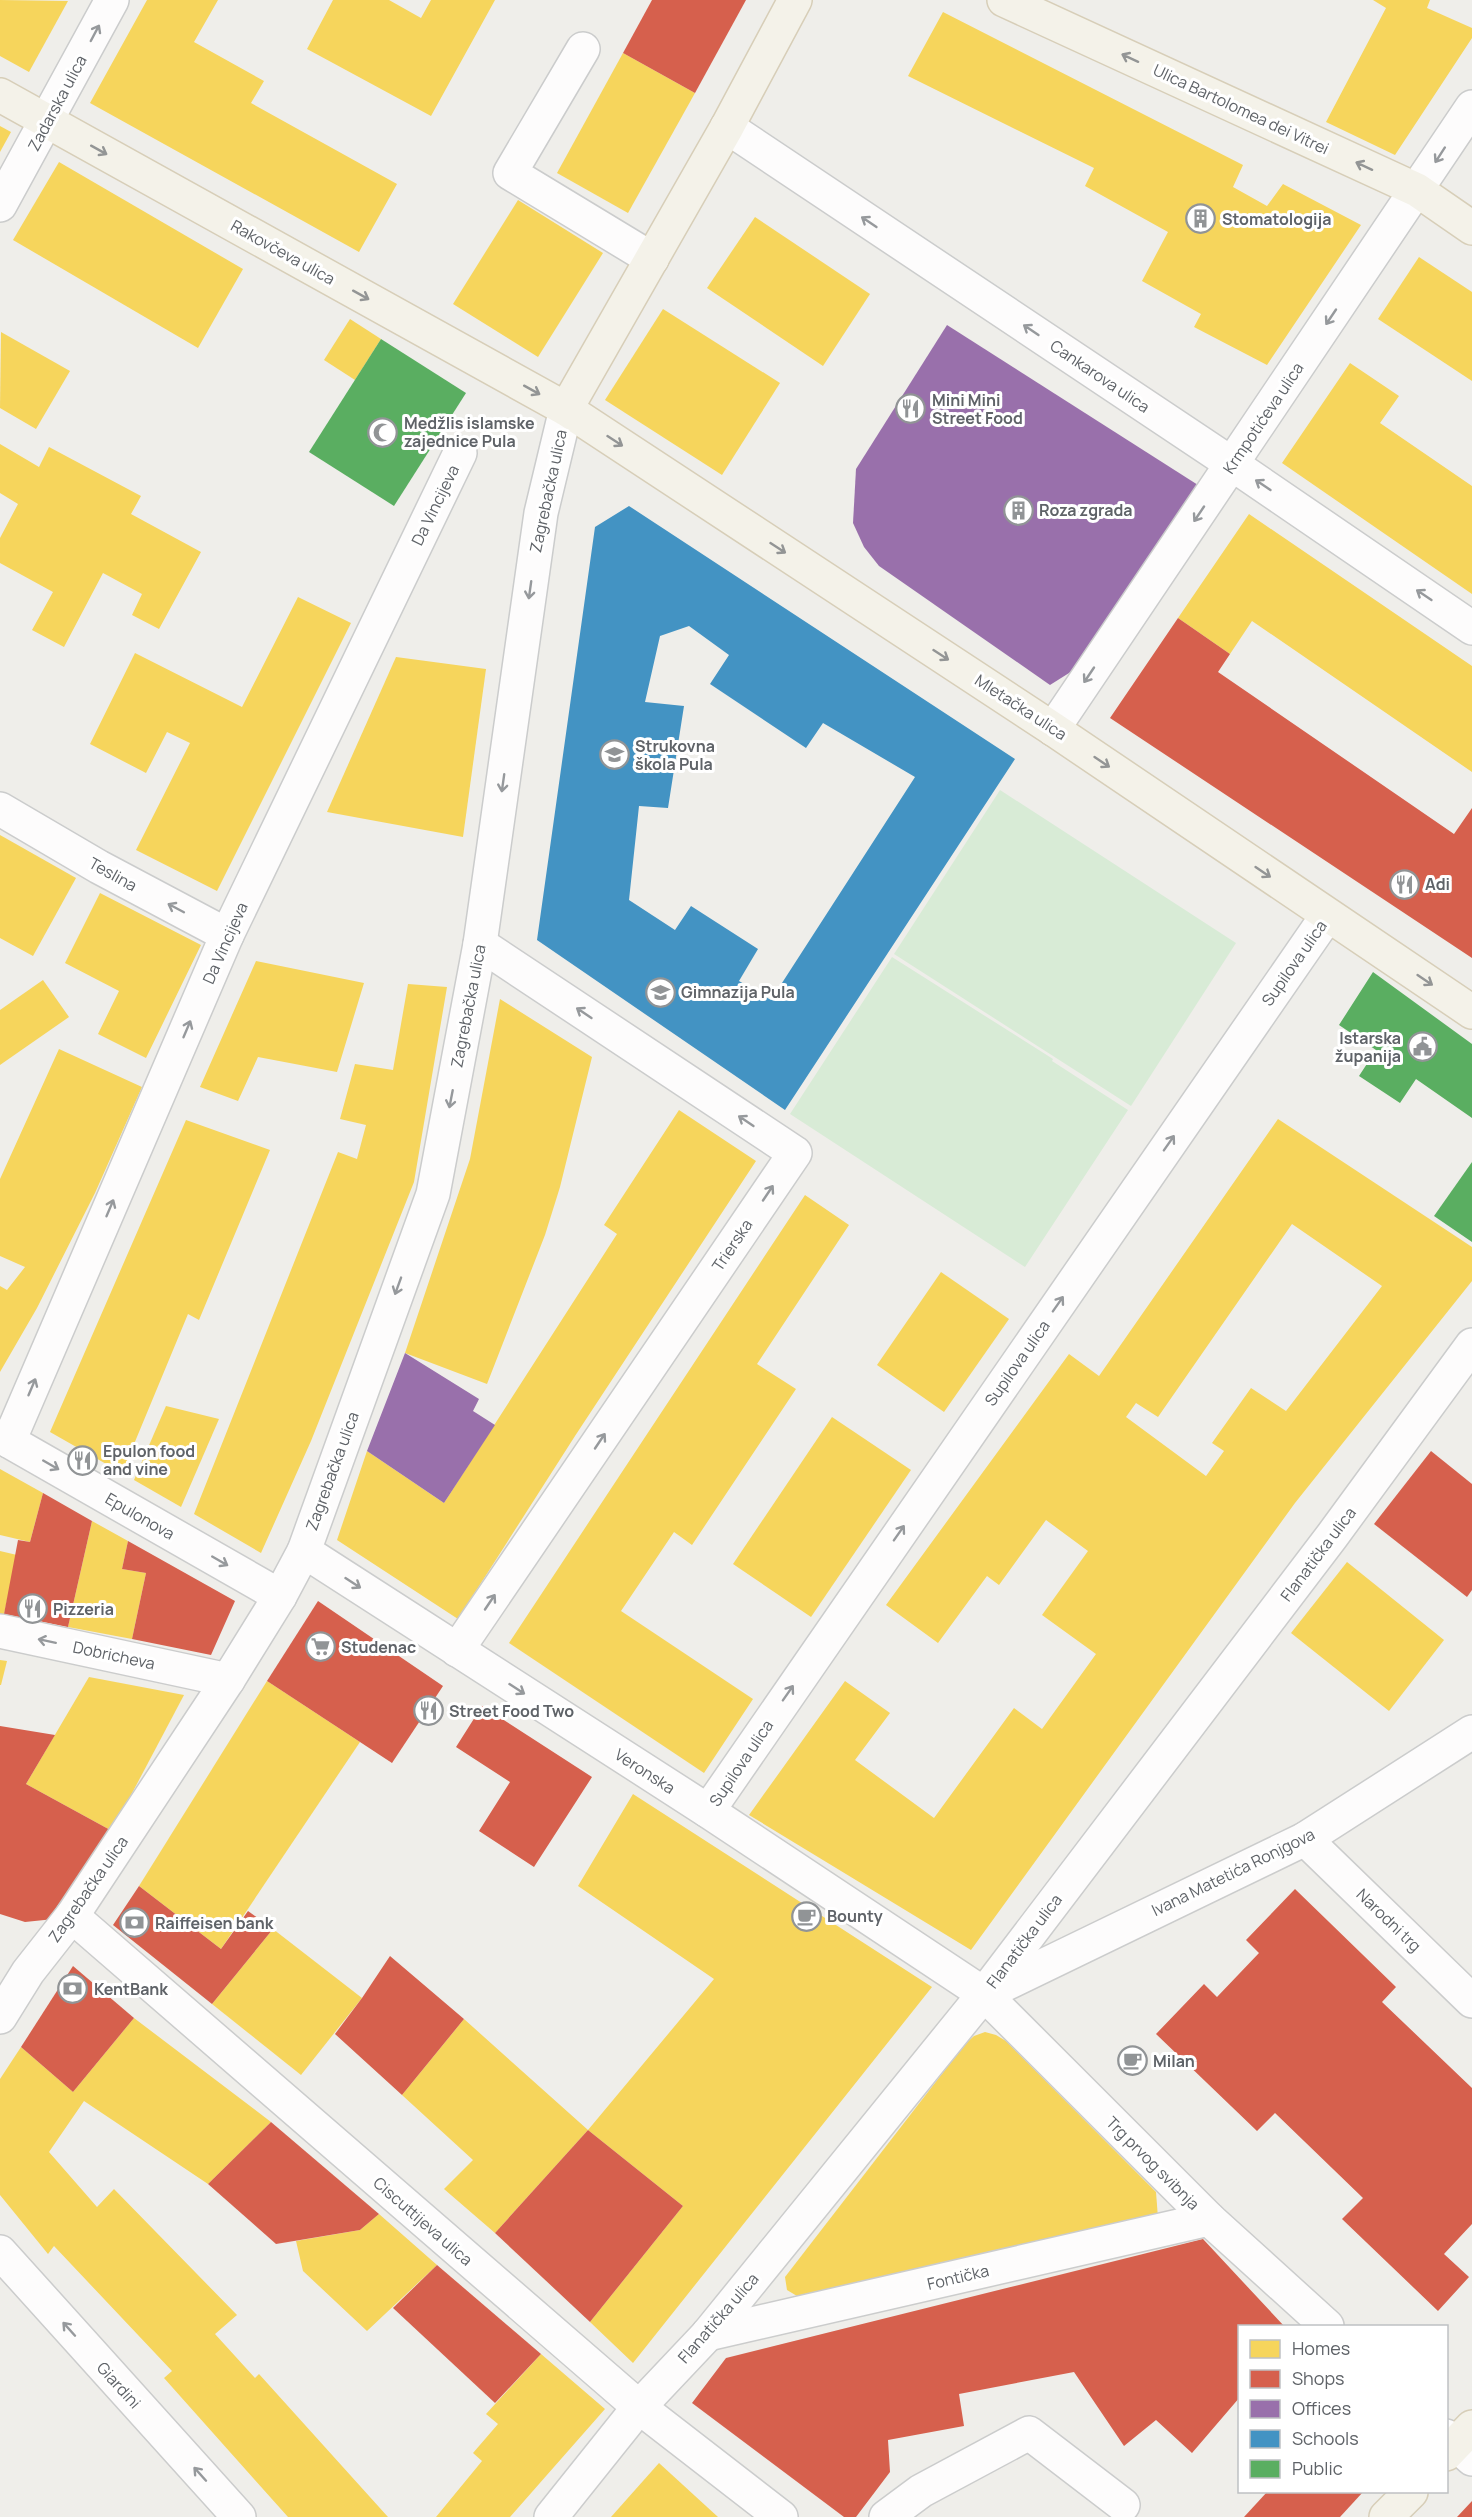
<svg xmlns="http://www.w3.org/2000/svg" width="1472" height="2517" font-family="Manrope,sans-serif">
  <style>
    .grass { fill: #d8ebd6 }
    .homes { fill: #f6d55c; fill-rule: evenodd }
    .shops { fill: #d6604d }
    .offices { fill: #9970ab }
    .schools { fill: #4393c3; fill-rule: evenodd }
    .public { fill: #5aae61 }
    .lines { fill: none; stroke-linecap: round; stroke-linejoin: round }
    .minor-casing { stroke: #cbcccc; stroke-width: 36 }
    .major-casing { stroke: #d7ceb8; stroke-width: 36 }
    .minor { stroke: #fdfcfc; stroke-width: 33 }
    .major { stroke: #f4f2e9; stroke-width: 33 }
    .oneway { stroke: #96999c }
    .oneway2 { stroke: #939595 }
    .labels { text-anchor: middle; stroke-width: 6; stroke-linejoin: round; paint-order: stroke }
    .street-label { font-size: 16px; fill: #5f6368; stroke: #fff }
    .poi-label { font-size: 16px; font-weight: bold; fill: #5f6368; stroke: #fff; text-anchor: start }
  </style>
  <rect width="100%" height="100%" fill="#efeeea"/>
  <g class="grass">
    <polygon points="1000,790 1236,943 1131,1106 894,954"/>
    <polygon points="892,957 1053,1059 1052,1061 1128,1110 1025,1267 790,1114"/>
  </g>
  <g class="homes">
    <polygon points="0,0 68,1 29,72 0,56"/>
    <polygon points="147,0 218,0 194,42 264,81 251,103 397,184 359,252 90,103"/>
    <polygon points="333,0 389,0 421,18 431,0 495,0 431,116 307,49"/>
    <polygon points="1373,0 1430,0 1427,8 1472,28 1472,38 1395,155 1326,122 1386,8"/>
    <polygon points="943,12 1243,165 1233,187 1267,206 1283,184 1361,225 1267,365 1194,327 1201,314 1142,281 1168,232 1085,186 1094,168 908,76"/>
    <polygon points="623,53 695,93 628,213 557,173"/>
    <polygon points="0,126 11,132 0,152"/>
    <polygon points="59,162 243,269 198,348 13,240"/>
    <polygon points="518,200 603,253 538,357 453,304"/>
    <polygon points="755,217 870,294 823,366 707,288"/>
    <polygon points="1419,257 1472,292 1472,381 1378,319"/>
    <polygon points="663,309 780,383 722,475 605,400"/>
    <polygon points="350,319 381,339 355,380 324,360"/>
    <polygon points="1,332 70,371 36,429 0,408"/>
    <polygon points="1350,363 1399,396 1380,423 1472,486 1472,594 1282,463"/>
    <polygon points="0,444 39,467 49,447 141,496 131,514 201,552 159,629 132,615 142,594 103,573 64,647 32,630 53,592 0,563 0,538 18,504 0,493"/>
    <polygon points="1249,514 1472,666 1472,772 1252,621 1230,654 1178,618"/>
    <polygon points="298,597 351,623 217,891 136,850 190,743 167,732 146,773 90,744 135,653 242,707"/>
    <polygon points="396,657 486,669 463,837 327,812"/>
    <polygon points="0,835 76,878 33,956 0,938"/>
    <polygon points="100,893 201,945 146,1058 98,1034 119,991 65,963"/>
    <polygon points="256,961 364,983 337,1072 258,1057 238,1101 200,1087"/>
    <polygon points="43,980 69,1017 0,1065 0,1010"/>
    <polygon points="408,984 447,987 414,1182 311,1441 261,1553 194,1514 338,1152 357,1159 366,1125 340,1119 355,1064 393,1070"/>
    <polygon points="500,999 592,1057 560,1187 545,1235 487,1384 405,1353 470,1159"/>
    <polygon points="59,1049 142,1087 95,1193 37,1308 0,1372 0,1286 7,1290 25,1267 0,1256 0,1179"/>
    <polygon points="679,1110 756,1161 575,1436 458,1619 337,1540 367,1451 444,1503 617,1234 604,1225"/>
    <path d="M1278 1119 1472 1247V1281L1295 1503 971 1950 749 1815 845 1681 890 1713 855 1760 934 1818 1014 1708 1042 1729 1096 1654 1042 1615 1088 1551 1046 1520 999 1585 987 1576 938 1643 886 1605 1069 1354 1099 1376ZM1292 1224 1382 1286 1286 1411 1251 1388 1212 1443 1224 1451 1206 1476 1126 1417 1136 1403 1158 1417Z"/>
    <polygon points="186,1120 270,1150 199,1320 188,1314 122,1473 50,1432"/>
    <polygon points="805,1195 849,1225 757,1364 796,1389 692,1545 674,1532 621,1611 753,1699 704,1773 509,1643"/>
    <polygon points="941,1272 1009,1319 944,1412 877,1365"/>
    <polygon points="166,1406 219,1419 181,1507 134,1480"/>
    <polygon points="832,1417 911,1470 811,1617 733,1564"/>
    <polygon points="0,1469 43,1493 30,1542 0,1535"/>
    <polygon points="92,1521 128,1541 122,1569 146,1573 132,1639 68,1627"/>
    <polygon points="0,1551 17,1555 4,1614 0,1614"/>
    <polygon points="1347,1562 1444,1640 1389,1711 1291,1633"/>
    <polygon points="0,1660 7,1661 1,1685 0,1685"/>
    <polygon points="89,1677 184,1695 112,1831 26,1784"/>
    <polygon points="267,1681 360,1742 221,1949 139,1886"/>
    <polygon points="633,1794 932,1987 633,2363 590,2322 683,2206 588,2130 714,1979 578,1886"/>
    <polygon points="273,1929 362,1998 301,2075 212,2004"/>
    <polygon points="134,2018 271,2122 208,2184 84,2101 49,2152 97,2207 114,2189 237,2315 215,2334 255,2378 259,2374 388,2517 288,2517 164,2378 172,2371 54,2246 48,2254 0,2195 0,2079 21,2047 73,2092"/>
    <polygon points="464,2019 588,2130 495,2233 444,2189 473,2160 402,2095"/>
    <polygon points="985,2032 996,2035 1006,2041 1156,2192 1158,2218 797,2296 787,2290 785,2277 965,2044 974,2036"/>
    <polygon points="379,2214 437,2265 367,2331 303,2271 296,2241 360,2230"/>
    <polygon points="541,2354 605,2409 510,2517 436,2517 482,2461 473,2453 498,2424 486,2414"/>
    <polygon points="659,2463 718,2517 611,2517"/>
  </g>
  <g class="shops">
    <polygon points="652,0 746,0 695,93 623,53"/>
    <polygon points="1178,618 1230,654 1218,672 1454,834 1472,808 1472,958 1110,718"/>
    <polygon points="1431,1451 1472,1484 1472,1590 1467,1597 1374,1524"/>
    <polygon points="43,1493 92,1521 68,1627 4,1614 18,1540 30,1542"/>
    <polygon points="128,1541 235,1601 211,1655 132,1639 146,1573 122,1569"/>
    <polygon points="318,1601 443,1686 392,1763 267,1681"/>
    <polygon points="482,1706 592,1777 534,1867 479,1831 510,1782 456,1747"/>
    <polygon points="0,1726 55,1735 26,1784 112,1831 54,1919 25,1922 0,1914"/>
    <polygon points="139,1886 221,1949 248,1911 273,1929 212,2004 113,1925"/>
    <polygon points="1295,1889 1396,1987 1382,2002 1472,2088 1472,2224 1444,2254 1469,2277 1438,2311 1342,2219 1363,2198 1275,2113 1257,2131 1156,2034 1204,1984 1217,1997 1259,1953 1246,1940"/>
    <polygon points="390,1956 464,2019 402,2095 335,2034 362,1998"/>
    <polygon points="73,1966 134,2018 73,2092 21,2047"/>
    <polygon points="271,2122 379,2214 360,2230 276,2244 208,2184"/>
    <polygon points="588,2130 683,2206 590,2322 495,2233"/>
    <polygon points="1203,2239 1284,2326 1240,2326 1240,2397 1192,2453 1156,2420 1124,2446 1074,2372 959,2394 964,2426 888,2440 890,2472 856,2517 844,2517 692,2403 726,2358"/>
    <polygon points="437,2265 541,2354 495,2403 393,2308"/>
    <polygon points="1267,2492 1363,2492 1340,2517 1244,2517"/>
    <polygon points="1472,2501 1472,2517 1457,2517"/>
  </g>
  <g class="offices">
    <polygon points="947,325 1198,485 1077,668 1050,685 879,566 864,547 853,523 856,469"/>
    <polygon points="405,1353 479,1399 473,1411 495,1425 444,1503 367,1451"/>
  </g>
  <path class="schools" d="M629 506 1015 759 785 1110 537 940 595 527ZM689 626 729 655 710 684 806 748 823 723 915 777 771 1000 739 981 758 949 691 906 675 930 629 900 639 806 668 808 684 706 645 702 660 636Z"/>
  <g class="public">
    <polygon points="381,339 466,393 394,506 309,452"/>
    <polygon points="1373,972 1472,1044 1472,1118 1416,1079 1400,1103 1359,1076 1376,1050 1339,1025"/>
    <polygon points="1472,1162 1472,1242 1434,1216"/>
  </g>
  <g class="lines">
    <defs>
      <g id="minor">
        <polyline points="583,49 510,173 652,259"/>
        <polyline points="727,127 1232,464 1472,628"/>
        <polyline points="0,205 112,0"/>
        <polyline points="1053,729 1472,107"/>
        <polyline points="0,809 99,867 227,935"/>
        <polyline points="0,1436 280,1596"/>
        <polyline points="9,1441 227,935 460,453"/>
        <polyline points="304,1551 708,1811 984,1994 1209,2219 1327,2326"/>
        <polyline points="0,1631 228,1680"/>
        <polyline points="457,1650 795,1153 480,944"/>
        <polyline points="708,1811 1327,916"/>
        <polyline points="1305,1839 1472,2001"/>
        <polyline points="72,1916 639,2407 781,2517"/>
        <polyline points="989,1992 1305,1839 1472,1732"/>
        <polyline points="0,2017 28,1972 72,1916 228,1680 280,1596 304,1551 433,1194 480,944 541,513 566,409"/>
        <polyline points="0,2252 239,2517"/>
        <polyline points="708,2334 1209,2219"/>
        <polyline points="1446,2436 1472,2459"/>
        <polyline points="551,2517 639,2407 708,2334 984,1994 1332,1536 1472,1345"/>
        <polyline points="886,2517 921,2491 1029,2433 1123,2505"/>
      </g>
      <g id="major">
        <polyline points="1004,0 1417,190 1472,228"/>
        <polyline points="0,95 566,409 1053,729 1472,1012"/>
        <polyline points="566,409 727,127 795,0"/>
        <polyline points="1446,2454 1472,2427"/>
        <polyline points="1386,2517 1411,2492"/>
      </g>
    </defs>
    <use href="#minor" class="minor-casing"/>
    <use href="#major" class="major-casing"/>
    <use href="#minor" class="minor"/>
    <use href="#major" class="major"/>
  </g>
  <defs><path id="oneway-shaft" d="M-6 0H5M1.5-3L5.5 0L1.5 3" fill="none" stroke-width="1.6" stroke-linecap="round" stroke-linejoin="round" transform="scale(1.5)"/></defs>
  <g class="oneway">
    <use href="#oneway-shaft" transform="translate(95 33) rotate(-62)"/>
    <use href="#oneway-shaft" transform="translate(1440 155) rotate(123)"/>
    <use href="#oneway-shaft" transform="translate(869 222) rotate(-146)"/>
    <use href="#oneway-shaft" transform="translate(1331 317) rotate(124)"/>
    <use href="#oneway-shaft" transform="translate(1031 330) rotate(-146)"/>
    <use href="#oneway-shaft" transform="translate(1263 485) rotate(-146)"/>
    <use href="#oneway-shaft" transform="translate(1199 514) rotate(124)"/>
    <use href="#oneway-shaft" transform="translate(530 590) rotate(98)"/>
    <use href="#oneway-shaft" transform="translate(1424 595) rotate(-146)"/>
    <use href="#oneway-shaft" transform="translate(1089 675) rotate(124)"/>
    <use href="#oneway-shaft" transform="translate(503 783) rotate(98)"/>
    <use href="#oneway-shaft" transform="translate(176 908) rotate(-152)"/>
    <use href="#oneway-shaft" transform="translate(584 1013) rotate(-146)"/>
    <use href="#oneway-shaft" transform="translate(187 1029) rotate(-67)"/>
    <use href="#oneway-shaft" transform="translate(451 1099) rotate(101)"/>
    <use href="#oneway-shaft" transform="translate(746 1121) rotate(-146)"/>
    <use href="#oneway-shaft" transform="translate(1169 1143) rotate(-55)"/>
    <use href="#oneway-shaft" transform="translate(768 1193) rotate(-56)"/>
    <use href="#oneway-shaft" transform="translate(110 1208) rotate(-67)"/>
    <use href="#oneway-shaft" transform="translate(398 1286) rotate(110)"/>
    <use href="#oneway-shaft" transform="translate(1058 1304) rotate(-55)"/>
    <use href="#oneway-shaft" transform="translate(32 1387) rotate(-67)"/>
    <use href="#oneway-shaft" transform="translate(600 1441) rotate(-56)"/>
    <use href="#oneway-shaft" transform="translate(51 1465) rotate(30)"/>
    <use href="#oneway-shaft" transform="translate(899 1533) rotate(-55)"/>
    <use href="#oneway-shaft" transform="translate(220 1561) rotate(30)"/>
    <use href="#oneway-shaft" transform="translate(353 1583) rotate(33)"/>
    <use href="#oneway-shaft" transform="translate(490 1602) rotate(-56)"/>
    <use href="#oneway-shaft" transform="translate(47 1641) rotate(-168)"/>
    <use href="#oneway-shaft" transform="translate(517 1689) rotate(33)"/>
    <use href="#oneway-shaft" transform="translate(788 1693) rotate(-55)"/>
    <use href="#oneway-shaft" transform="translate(69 2329) rotate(-132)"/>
    <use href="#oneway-shaft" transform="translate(200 2474) rotate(-132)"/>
  </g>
  <g class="oneway2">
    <use href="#oneway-shaft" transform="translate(1130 58) rotate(-155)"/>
    <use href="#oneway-shaft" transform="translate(99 150) rotate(29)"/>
    <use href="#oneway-shaft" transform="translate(1364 166) rotate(-155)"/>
    <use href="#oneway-shaft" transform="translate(361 295) rotate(29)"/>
    <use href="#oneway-shaft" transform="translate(532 390) rotate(29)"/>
    <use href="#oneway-shaft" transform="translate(615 441) rotate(33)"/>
    <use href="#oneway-shaft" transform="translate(778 548) rotate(33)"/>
    <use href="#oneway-shaft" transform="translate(941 655) rotate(33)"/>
    <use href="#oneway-shaft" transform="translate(1102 762) rotate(34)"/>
    <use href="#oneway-shaft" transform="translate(1263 872) rotate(34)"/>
    <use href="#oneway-shaft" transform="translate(1425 980) rotate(34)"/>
  </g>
  <defs>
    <symbol id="building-ring" viewBox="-11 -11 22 22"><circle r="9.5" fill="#fff" stroke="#919496" stroke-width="1.5"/><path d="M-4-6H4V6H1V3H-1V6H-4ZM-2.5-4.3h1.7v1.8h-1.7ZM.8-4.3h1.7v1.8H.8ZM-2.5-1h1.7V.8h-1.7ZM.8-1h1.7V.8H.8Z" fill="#919496"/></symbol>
    <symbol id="restaurant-ring" viewBox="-11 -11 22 22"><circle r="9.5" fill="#fff" stroke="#919496" stroke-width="1.5"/><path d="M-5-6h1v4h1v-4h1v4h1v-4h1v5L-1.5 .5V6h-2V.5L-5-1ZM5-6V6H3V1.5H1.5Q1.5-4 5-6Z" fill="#919496"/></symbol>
    <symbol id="mosque-ring" viewBox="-11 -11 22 22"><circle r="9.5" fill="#fff" stroke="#919496" stroke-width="1.5"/><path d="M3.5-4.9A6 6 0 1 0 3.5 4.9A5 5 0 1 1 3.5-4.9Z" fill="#919496"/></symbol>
    <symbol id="school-ring" viewBox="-11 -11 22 22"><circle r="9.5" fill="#fff" stroke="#919496" stroke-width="1.5"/><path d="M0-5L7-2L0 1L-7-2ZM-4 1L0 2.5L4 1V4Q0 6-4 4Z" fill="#919496"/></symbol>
    <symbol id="civic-ring" viewBox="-11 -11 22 22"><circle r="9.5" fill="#fff" stroke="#919496" stroke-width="1.5"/><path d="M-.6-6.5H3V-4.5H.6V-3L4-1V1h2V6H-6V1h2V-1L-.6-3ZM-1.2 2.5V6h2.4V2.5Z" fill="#919496"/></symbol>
    <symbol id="supermarket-ring" viewBox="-11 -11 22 22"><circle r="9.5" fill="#fff" stroke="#919496" stroke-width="1.5"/><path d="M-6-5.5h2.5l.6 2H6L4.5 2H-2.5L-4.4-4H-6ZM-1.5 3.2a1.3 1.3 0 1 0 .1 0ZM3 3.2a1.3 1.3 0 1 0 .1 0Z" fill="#919496"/></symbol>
    <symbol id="cafe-ring" viewBox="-11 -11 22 22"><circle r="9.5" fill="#fff" stroke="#919496" stroke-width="1.5"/><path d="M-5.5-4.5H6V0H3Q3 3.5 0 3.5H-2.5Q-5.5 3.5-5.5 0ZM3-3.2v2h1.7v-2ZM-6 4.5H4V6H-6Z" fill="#919496"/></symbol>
    <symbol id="bank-ring" viewBox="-11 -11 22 22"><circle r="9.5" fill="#fff" stroke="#919496" stroke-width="1.5"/><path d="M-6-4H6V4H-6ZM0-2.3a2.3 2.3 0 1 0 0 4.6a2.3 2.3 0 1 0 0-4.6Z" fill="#919496"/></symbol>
  </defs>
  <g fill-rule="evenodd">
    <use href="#building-ring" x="1184" y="202" width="33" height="33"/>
    <use href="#restaurant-ring" x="894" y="392" width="33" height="33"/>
    <use href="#mosque-ring" x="366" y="416" width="33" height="33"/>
    <use href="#building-ring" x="1002" y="494" width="33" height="33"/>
    <use href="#school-ring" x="598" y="738" width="33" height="33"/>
    <use href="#restaurant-ring" x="1388" y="868" width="33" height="33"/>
    <use href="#school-ring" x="644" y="976" width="33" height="33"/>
    <use href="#civic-ring" x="1406" y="1030" width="33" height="33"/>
    <use href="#restaurant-ring" x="66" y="1444" width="33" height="33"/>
    <use href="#restaurant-ring" x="16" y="1592" width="33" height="33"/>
    <use href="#supermarket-ring" x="304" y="1630" width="33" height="33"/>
    <use href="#restaurant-ring" x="412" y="1694" width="33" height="33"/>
    <use href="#cafe-ring" x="790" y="1900" width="33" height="33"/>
    <use href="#bank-ring" x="118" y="1906" width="33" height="33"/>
    <use href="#bank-ring" x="56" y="1972" width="33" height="33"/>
    <use href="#cafe-ring" x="1116" y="2044" width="33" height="33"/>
  </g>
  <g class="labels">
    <g class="street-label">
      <text transform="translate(57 103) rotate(-62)" y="6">Zadarska ulica</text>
      <text transform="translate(1241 109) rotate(25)" y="6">Ulica Bartolomea dei Vitrei</text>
      <text transform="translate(283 252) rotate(29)" y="6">Rakovčeva ulica</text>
      <text transform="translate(1100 376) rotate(34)" y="6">Cankarova ulica</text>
      <text transform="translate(1263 418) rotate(-56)" y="6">Krmpotićeva ulica</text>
      <text transform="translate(548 491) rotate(-78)" y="6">Zagrebačka ulica</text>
      <text transform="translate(435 505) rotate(-64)" y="6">Da Vincijeva</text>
      <text transform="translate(1021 707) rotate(33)" y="6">Mletačka ulica</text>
      <text transform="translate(113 874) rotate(29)" y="6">Teslina</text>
      <text transform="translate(225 943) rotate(-66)" y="6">Da Vincijeva</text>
      <text transform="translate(1294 963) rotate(-55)" y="6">Supilova ulica</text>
      <text transform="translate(468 1006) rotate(-79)" y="6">Zagrebačka ulica</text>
      <text transform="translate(732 1245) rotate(-56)" y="6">Trierska</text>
      <text transform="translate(1017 1363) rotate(-55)" y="6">Supilova ulica</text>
      <text transform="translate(332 1471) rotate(-70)" y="6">Zagrebačka ulica</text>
      <text transform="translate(140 1516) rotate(30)" y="6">Epulonova</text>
      <text transform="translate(1318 1554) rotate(-53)" y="6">Flanatička ulica</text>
      <text transform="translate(114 1655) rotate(12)" y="6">Dobricheva</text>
      <text transform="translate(741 1763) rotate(-56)" y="6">Supilova ulica</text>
      <text transform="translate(645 1771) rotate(33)" y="6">Veronska</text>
      <text transform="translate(1233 1872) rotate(-26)" y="6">Ivana Matetića Ronjgova</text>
      <text transform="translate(88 1889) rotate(-55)" y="6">Zagrebačka ulica</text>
      <text transform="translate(1389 1920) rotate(44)" y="6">Narodni trg</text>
      <text transform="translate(1024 1941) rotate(-53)" y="6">Flanatička ulica</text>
      <text transform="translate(1153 2163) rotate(45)" y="6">Trg prvog svibnja</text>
      <text transform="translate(423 2221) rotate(41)" y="6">Ciscuttijeva ulica</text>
      <text transform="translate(958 2277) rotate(-13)" y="6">Fontička</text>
      <text transform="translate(718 2318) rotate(-49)" y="6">Flanatička ulica</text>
      <text transform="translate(119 2385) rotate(48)" y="6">Giardini</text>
    </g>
    <g class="poi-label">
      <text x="1222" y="225">Stomatologija</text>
      <text x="932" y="406">Mini Mini<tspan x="932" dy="18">Street Food</tspan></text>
      <text x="404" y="429">Medžlis islamske<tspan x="404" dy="18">zajednice Pula</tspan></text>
      <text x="1039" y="516">Roza zgrada</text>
      <text x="635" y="752">Strukovna<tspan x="635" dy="18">škola Pula</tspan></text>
      <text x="1425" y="890">Adi</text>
      <text x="681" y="998">Gimnazija Pula</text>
      <text x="1401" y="1044" text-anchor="end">Istarska<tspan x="1401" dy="18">županija</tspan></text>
      <text x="103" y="1457">Epulon food<tspan x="103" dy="18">and vine</tspan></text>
      <text x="53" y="1615">Pizzeria</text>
      <text x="341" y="1653">Studenac</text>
      <text x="449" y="1717">Street Food Two</text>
      <text x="827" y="1922">Bounty</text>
      <text x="155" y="1929">Raiffeisen bank</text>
      <text x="94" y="1995">KentBank</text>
      <text x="1153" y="2067">Milan</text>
    </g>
  </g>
  <rect x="1238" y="2325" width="210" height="168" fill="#ffffff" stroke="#bfc1c3" stroke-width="1.5"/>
  <rect x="1250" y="2340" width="30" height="18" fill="#f6d55c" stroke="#bfc1c3" stroke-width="1.5"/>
  <text x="1292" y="2355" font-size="18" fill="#5f6368">Homes</text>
  <rect x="1250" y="2370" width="30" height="18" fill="#d6604d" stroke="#bfc1c3" stroke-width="1.5"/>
  <text x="1292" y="2385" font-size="18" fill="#5f6368">Shops</text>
  <rect x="1250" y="2400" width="30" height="18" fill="#9970ab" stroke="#bfc1c3" stroke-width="1.5"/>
  <text x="1292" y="2415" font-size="18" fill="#5f6368">Offices</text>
  <rect x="1250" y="2430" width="30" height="18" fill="#4393c3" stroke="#bfc1c3" stroke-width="1.5"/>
  <text x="1292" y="2445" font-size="18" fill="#5f6368">Schools</text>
  <rect x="1250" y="2460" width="30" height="18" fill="#5aae61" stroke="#bfc1c3" stroke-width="1.5"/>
  <text x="1292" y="2475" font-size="18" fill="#5f6368">Public</text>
</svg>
